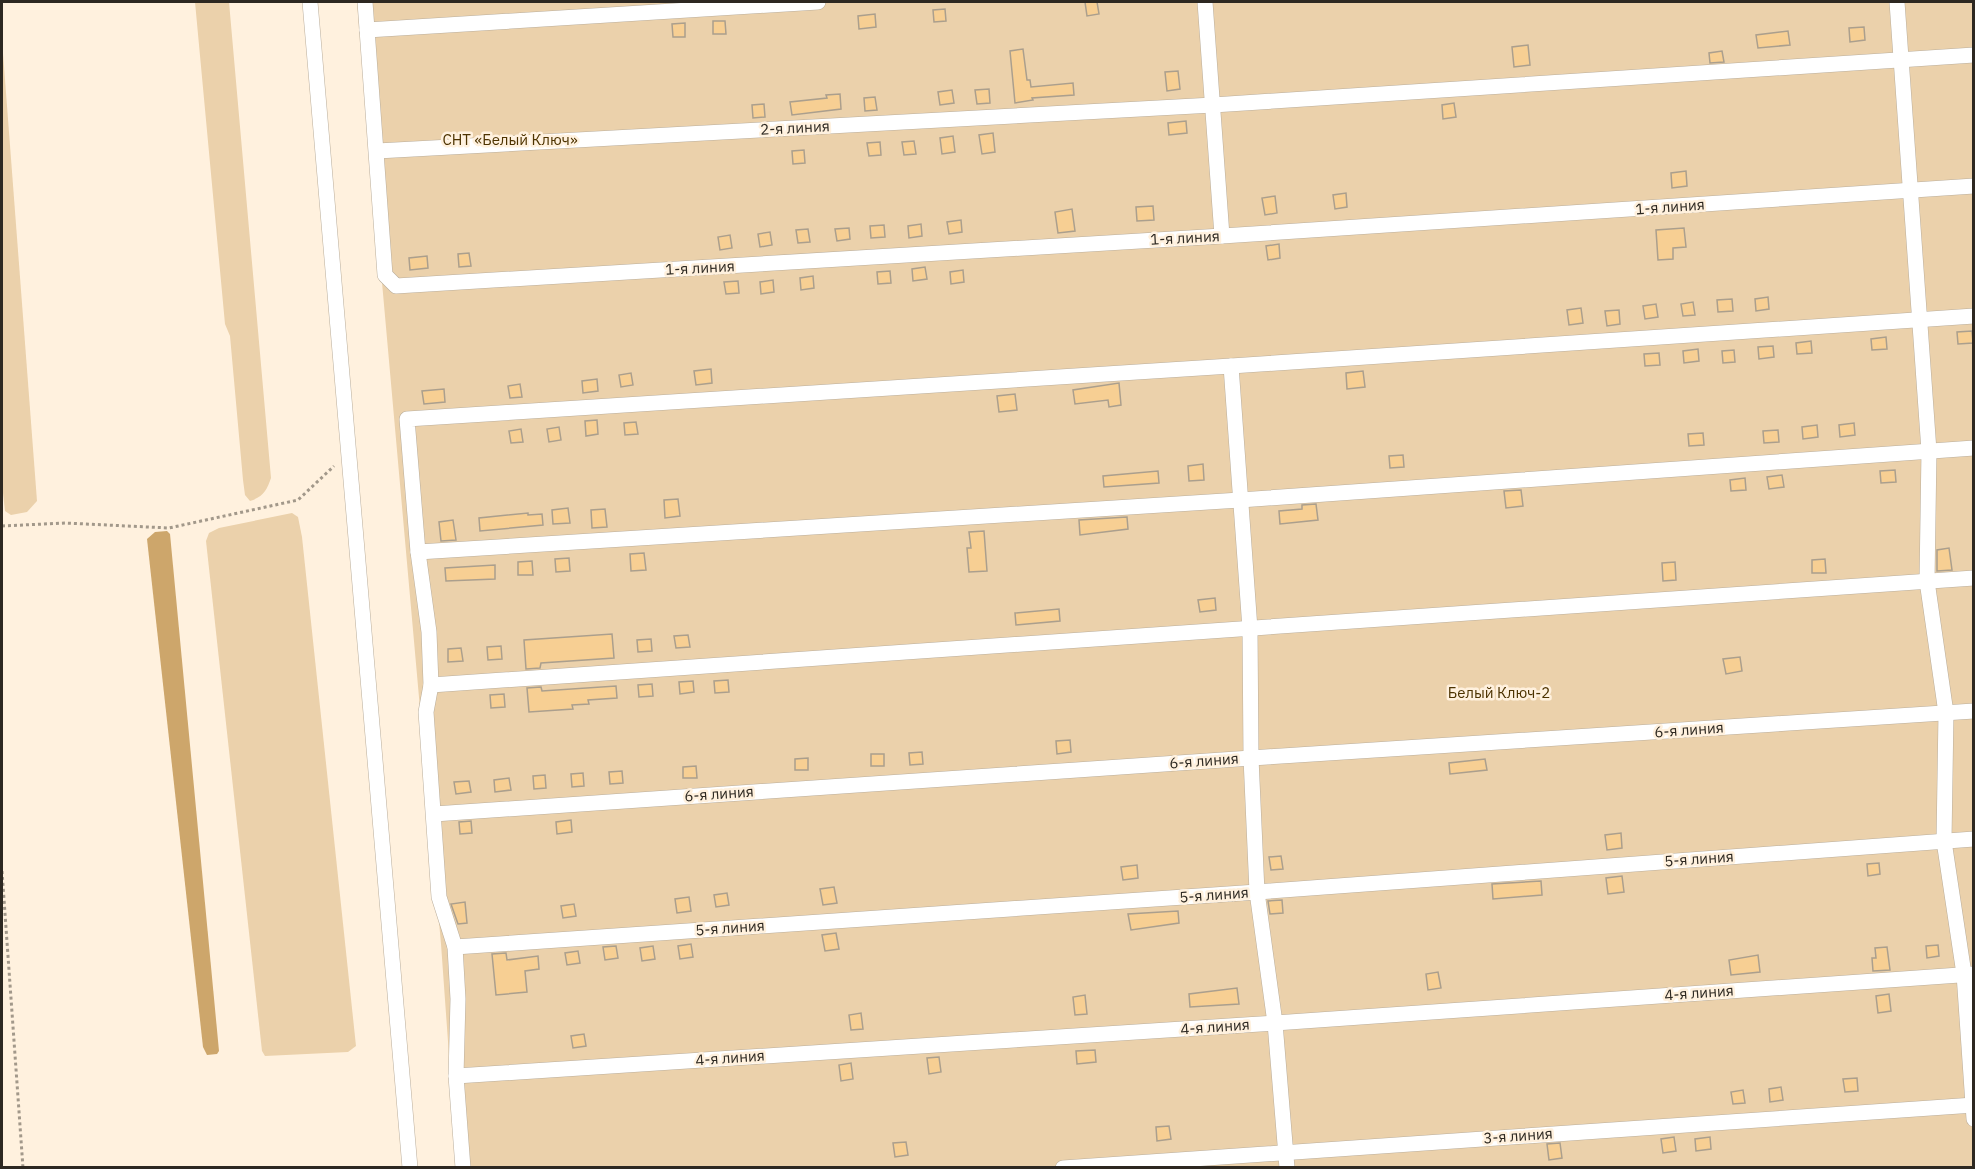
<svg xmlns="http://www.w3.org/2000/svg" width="1975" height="1169" font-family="'IBM Plex Sans',sans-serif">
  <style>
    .green { fill: #ebd1ab }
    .forest { fill: #cda66b }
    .building { fill: #f7cf93; stroke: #ab9f8d; stroke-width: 1.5 }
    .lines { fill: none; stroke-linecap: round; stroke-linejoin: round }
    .minor-casing { stroke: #baae9c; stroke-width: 16 }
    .path { stroke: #a2988a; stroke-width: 3; stroke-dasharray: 3 3; stroke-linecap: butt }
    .minor { stroke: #fff; stroke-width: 15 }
    .labels { text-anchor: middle; stroke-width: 5; stroke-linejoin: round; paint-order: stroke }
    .street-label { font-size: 15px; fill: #2d2821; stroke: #fff1de }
    .park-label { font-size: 15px; fill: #4d3300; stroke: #fff1de }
  </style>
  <rect width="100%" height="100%" fill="#fff1de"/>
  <g class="green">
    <path d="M195 2H229L271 478C267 490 263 497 250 501L245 495 243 480 230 336 225 324Z"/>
    <polygon points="357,2 1973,2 1973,1167 457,1167 441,944"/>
    <polygon points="2,40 37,501 27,512 11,515 5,511 2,484"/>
    <polygon points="292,513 298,517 302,537 356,1046 348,1052 265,1056 262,1051 206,541 209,533 219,528"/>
  </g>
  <polygon class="forest" points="167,531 170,534 219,1051 217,1054 207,1055 203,1047 147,539 155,532"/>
  <g class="building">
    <polygon points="1085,2 1097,2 1099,14 1087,16"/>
    <polygon points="945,9 946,21 934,22 933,10"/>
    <polygon points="875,14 876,27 859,29 858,16"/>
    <polygon points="713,21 725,21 726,34 713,34"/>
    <polygon points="685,23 685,37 673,37 672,24"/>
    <polygon points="1864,27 1865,40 1850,42 1849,28"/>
    <polygon points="1788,31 1790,45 1758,48 1756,35"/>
    <polygon points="1528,45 1530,65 1514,67 1512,47"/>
    <polygon points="1023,49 1027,80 1030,80 1031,87 1073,83 1074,95 1032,98 1033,100 1015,103 1010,51"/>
    <polygon points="1722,51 1724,62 1710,63 1709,53"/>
    <polygon points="1178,71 1180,89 1167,91 1165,72"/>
    <polygon points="989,89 990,103 977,104 975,90"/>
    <polygon points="952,90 954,103 940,105 938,92"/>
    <polygon points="840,94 841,109 792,115 790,102 827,98 826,95"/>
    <polygon points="875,97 877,110 865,111 864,98"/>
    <polygon points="1454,103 1456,117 1443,119 1442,105"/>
    <polygon points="764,104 765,117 753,118 752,105"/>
    <polygon points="1186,121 1187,133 1169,135 1168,123"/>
    <polygon points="993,133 995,152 982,154 979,135"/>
    <polygon points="953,136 955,152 942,154 940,138"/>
    <polygon points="914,141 916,154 904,155 902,142"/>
    <polygon points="880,142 881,155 869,156 867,143"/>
    <polygon points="804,150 805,163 793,164 792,151"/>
    <polygon points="1686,171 1687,186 1672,188 1671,173"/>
    <polygon points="1346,193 1347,207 1335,209 1333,195"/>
    <polygon points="1275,196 1277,213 1265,215 1262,198"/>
    <polygon points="1153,206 1154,220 1137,221 1136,207"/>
    <polygon points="1072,209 1075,231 1058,233 1055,212"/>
    <polygon points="961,220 962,232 949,234 947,222"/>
    <polygon points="921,224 922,236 909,238 908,226"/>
    <polygon points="884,225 885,237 871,238 870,226"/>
    <polygon points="849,228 850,239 837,241 835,229"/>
    <polygon points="1684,228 1686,247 1673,248 1673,259 1658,260 1656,230"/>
    <polygon points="808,229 810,242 798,243 796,230"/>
    <polygon points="770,232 772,245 760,247 758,234"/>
    <polygon points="730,235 732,248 720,250 718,237"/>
    <polygon points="1279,244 1280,258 1268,260 1266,246"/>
    <polygon points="469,253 471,266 459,267 458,254"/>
    <polygon points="427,256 428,268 410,270 409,258"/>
    <polygon points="925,267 927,279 913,281 912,269"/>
    <polygon points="963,270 964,282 951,284 950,272"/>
    <polygon points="890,271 891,283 878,284 877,272"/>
    <polygon points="813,276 814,288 801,290 800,278"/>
    <polygon points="773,280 774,292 761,294 760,282"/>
    <polygon points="738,281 739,293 726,294 724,282"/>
    <polygon points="1768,297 1769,309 1756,311 1755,299"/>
    <polygon points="1732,299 1733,311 1718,312 1717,300"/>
    <polygon points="1693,302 1695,315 1683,316 1681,304"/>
    <polygon points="1656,304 1658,317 1645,319 1643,306"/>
    <polygon points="1581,308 1583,323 1569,325 1567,310"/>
    <polygon points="1619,310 1620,324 1607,326 1605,311"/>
    <polygon points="1972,331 1973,343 1958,344 1957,332"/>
    <polygon points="1886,337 1887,349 1872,350 1871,339"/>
    <polygon points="1811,341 1812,353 1797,354 1796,343"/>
    <polygon points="1773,346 1774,357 1759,359 1758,347"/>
    <polygon points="1698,349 1699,361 1684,363 1683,351"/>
    <polygon points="1734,350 1735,362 1723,363 1722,351"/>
    <polygon points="1659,353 1660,365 1645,366 1644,354"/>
    <polygon points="711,369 712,383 696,385 694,371"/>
    <polygon points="1363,371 1365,387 1347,389 1346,373"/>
    <polygon points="631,373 633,385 621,387 619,375"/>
    <polygon points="597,379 598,391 583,393 582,381"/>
    <polygon points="1119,383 1121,405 1109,407 1108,400 1075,404 1073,390"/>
    <polygon points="520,384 522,397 510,398 508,386"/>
    <polygon points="444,389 445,402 424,404 422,391"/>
    <polygon points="1015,394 1017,410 999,412 997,396"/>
    <polygon points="597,420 598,434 586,436 585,421"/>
    <polygon points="636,422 638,434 625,435 624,423"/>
    <polygon points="1854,423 1855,435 1840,437 1839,425"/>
    <polygon points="1817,425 1818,437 1803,439 1802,427"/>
    <polygon points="559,427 561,440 549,442 547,429"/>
    <polygon points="521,429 523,442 511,443 509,431"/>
    <polygon points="1778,430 1779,442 1764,443 1763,431"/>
    <polygon points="1703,433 1704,445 1689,446 1688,434"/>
    <polygon points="1403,455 1404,467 1390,468 1389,456"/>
    <polygon points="1203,464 1204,480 1189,481 1188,466"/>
    <polygon points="1895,470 1896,482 1881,483 1880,471"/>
    <polygon points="1158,471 1159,483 1104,487 1103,476"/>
    <polygon points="1782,475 1784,487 1769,489 1767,477"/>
    <polygon points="1745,478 1746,490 1731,491 1730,480"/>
    <polygon points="1521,490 1523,506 1506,508 1504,491"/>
    <polygon points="678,499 680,516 665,518 664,500"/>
    <polygon points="1316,504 1318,520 1280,524 1279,511 1302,509 1302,505"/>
    <polygon points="568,508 570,523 553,524 552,510"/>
    <polygon points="605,509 607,527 592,528 591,510"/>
    <polygon points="528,513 528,515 542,514 543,525 480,531 479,518"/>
    <polygon points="1127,517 1128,529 1080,535 1079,520"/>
    <polygon points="453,520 456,540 441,541 439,522"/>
    <polygon points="984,531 987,571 969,572 967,548 971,548 969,532"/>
    <polygon points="1949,548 1952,570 1937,571 1937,550"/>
    <polygon points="644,553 646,570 631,571 630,554"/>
    <polygon points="569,558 570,571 556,572 555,559"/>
    <polygon points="1825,559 1826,573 1812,573 1812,560"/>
    <polygon points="532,561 533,575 518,575 518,562"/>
    <polygon points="1675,562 1676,580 1663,581 1662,563"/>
    <polygon points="495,565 495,579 446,581 445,568"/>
    <polygon points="1215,598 1216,610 1200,612 1198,600"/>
    <polygon points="1059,609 1060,621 1016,625 1015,613"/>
    <polygon points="612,634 614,658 541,663 540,668 526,669 524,640"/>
    <polygon points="688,635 690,647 676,648 674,636"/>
    <polygon points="651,639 652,651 638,652 637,640"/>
    <polygon points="501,646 502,659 488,660 487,647"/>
    <polygon points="461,648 463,661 448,662 448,649"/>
    <polygon points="1740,657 1742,671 1726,674 1723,659"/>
    <polygon points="728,680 729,692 715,693 714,681"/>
    <polygon points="693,681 694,692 680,694 679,682"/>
    <polygon points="652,684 653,696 639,697 638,685"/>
    <polygon points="616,686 617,698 588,700 589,704 572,705 573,709 529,712 527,688 541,687 542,691"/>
    <polygon points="504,694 505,707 491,708 490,695"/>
    <polygon points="1070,740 1071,752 1057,754 1056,741"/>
    <polygon points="922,752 923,764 910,765 909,753"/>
    <rect x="871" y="754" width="13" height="12"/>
    <polygon points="808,758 808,770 795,770 795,759"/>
    <polygon points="1485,759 1487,770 1450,774 1449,763"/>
    <polygon points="696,766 697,778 683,778 683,767"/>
    <polygon points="622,771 623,783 610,784 609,772"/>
    <polygon points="583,773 584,786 572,787 571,774"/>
    <polygon points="545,775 546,788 534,789 533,776"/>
    <polygon points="509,778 511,790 495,792 494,780"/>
    <polygon points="469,781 471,792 456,794 454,782"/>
    <polygon points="571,820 572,832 557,834 556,822"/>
    <polygon points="471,821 472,833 460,834 459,822"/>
    <polygon points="1621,833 1622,848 1607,850 1605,835"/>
    <polygon points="1281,856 1283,869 1271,870 1269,857"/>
    <polygon points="1879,863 1880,874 1868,876 1867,864"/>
    <polygon points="1137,865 1138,878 1123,880 1121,867"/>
    <polygon points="1622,876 1624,892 1608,894 1606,878"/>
    <polygon points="1541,881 1542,895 1493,899 1492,884"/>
    <polygon points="834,887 837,903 823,905 820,889"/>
    <polygon points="727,893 729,905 716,907 714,895"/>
    <polygon points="689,897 691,911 677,913 675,899"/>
    <polygon points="1282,900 1283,913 1270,914 1268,901"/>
    <polygon points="465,902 467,923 458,924 451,904"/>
    <polygon points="574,904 576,916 563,918 561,906"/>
    <polygon points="1178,911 1179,923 1131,930 1128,914"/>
    <polygon points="836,933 839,949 825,951 822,935"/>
    <polygon points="691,944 693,957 680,959 678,946"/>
    <polygon points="1938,945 1939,956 1927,958 1926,946"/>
    <polygon points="616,946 618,958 605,960 603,947"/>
    <polygon points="653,946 655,959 642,961 640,948"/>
    <polygon points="1887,947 1890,970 1873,971 1872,958 1876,958 1875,948"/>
    <polygon points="578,951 580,963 567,965 565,953"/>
    <polygon points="506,953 507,960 538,956 539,969 525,971 527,992 496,995 492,954"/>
    <polygon points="1758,955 1760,972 1731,975 1729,960"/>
    <polygon points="1438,972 1441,988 1428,990 1426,974"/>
    <polygon points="1237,988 1239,1004 1190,1007 1189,994"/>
    <polygon points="1889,994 1891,1011 1878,1013 1876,996"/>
    <polygon points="1085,995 1087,1014 1075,1015 1073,997"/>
    <polygon points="861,1013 863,1029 851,1030 849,1015"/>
    <polygon points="584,1034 586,1046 573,1048 571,1036"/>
    <polygon points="1095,1050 1096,1062 1077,1064 1076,1051"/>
    <polygon points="939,1057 941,1072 929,1074 927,1058"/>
    <polygon points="851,1063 853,1079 841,1081 839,1065"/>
    <polygon points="1857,1078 1858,1091 1845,1092 1843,1079"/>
    <polygon points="1781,1087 1783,1100 1770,1102 1769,1089"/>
    <polygon points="1743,1090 1745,1103 1733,1104 1731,1092"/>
    <polygon points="1169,1126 1171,1139 1157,1141 1156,1127"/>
    <polygon points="1674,1137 1676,1151 1663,1153 1661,1139"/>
    <polygon points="1710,1137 1711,1149 1696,1151 1695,1139"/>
    <polygon points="906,1142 908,1155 895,1157 893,1143"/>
    <polygon points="1560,1143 1562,1158 1549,1160 1547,1144"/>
  </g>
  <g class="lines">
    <defs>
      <g id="minor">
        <polyline points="310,2 410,1168"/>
        <polyline points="365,2 385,275 396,286 1222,236 1974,186"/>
        <polyline points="1205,2 1222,236"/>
        <polyline points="1897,2 1929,451 1927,581 1946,713 1944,841 1964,974 1974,1119"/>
        <polyline points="367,30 818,2"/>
        <polyline points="377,151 1213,105 1974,55"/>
        <polyline points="1231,366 1250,629 1251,758 1257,892 1275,1023 1287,1168"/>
        <polyline points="418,552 1240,500 1974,448"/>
        <polyline points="431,685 1974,578"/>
        <polyline points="434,814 1251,758 1974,711"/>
        <polyline points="455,947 1257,892 1974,839"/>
        <polyline points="456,1076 1275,1023 1974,974"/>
        <polyline points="463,1168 456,1076 458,999 455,947 439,897 426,712 431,685 429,632 418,552 407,419 1231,366 1974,316"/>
        <polyline points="1063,1168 1974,1105"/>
      </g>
    </defs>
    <use href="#minor" class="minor-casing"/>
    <g class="path">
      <polyline points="2,526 65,523 169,528 298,500 334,466"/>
      <polyline points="2,871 23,1168"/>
    </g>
    <use href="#minor" class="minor"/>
  </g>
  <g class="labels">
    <g class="street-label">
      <text transform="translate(795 128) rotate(-3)" y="5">2-я линия</text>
      <text transform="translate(1670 207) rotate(-4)" y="5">1-я линия</text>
      <text transform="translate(1185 238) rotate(-3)" y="5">1-я линия</text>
      <text transform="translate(700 268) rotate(-3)" y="5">1-я линия</text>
      <text transform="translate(1689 730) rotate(-4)" y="5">6-я линия</text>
      <text transform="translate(1204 761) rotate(-4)" y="5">6-я линия</text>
      <text transform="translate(719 794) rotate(-4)" y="5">6-я линия</text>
      <text transform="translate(1699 859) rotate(-4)" y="5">5-я линия</text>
      <text transform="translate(1214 895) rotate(-4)" y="5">5-я линия</text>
      <text transform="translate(730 928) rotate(-4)" y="5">5-я линия</text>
      <text transform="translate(1699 993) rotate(-4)" y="5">4-я линия</text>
      <text transform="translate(1215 1027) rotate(-4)" y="5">4-я линия</text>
      <text transform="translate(730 1058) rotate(-4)" y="5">4-я линия</text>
      <text transform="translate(1518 1136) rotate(-4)" y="5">3-я линия</text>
    </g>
    <g class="park-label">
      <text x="510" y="145">СНТ «Белый Ключ»</text>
      <text x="1499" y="698">Белый Ключ-2</text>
    </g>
  </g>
  <rect width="1975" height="1169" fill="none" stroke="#2d2821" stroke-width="6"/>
</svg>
